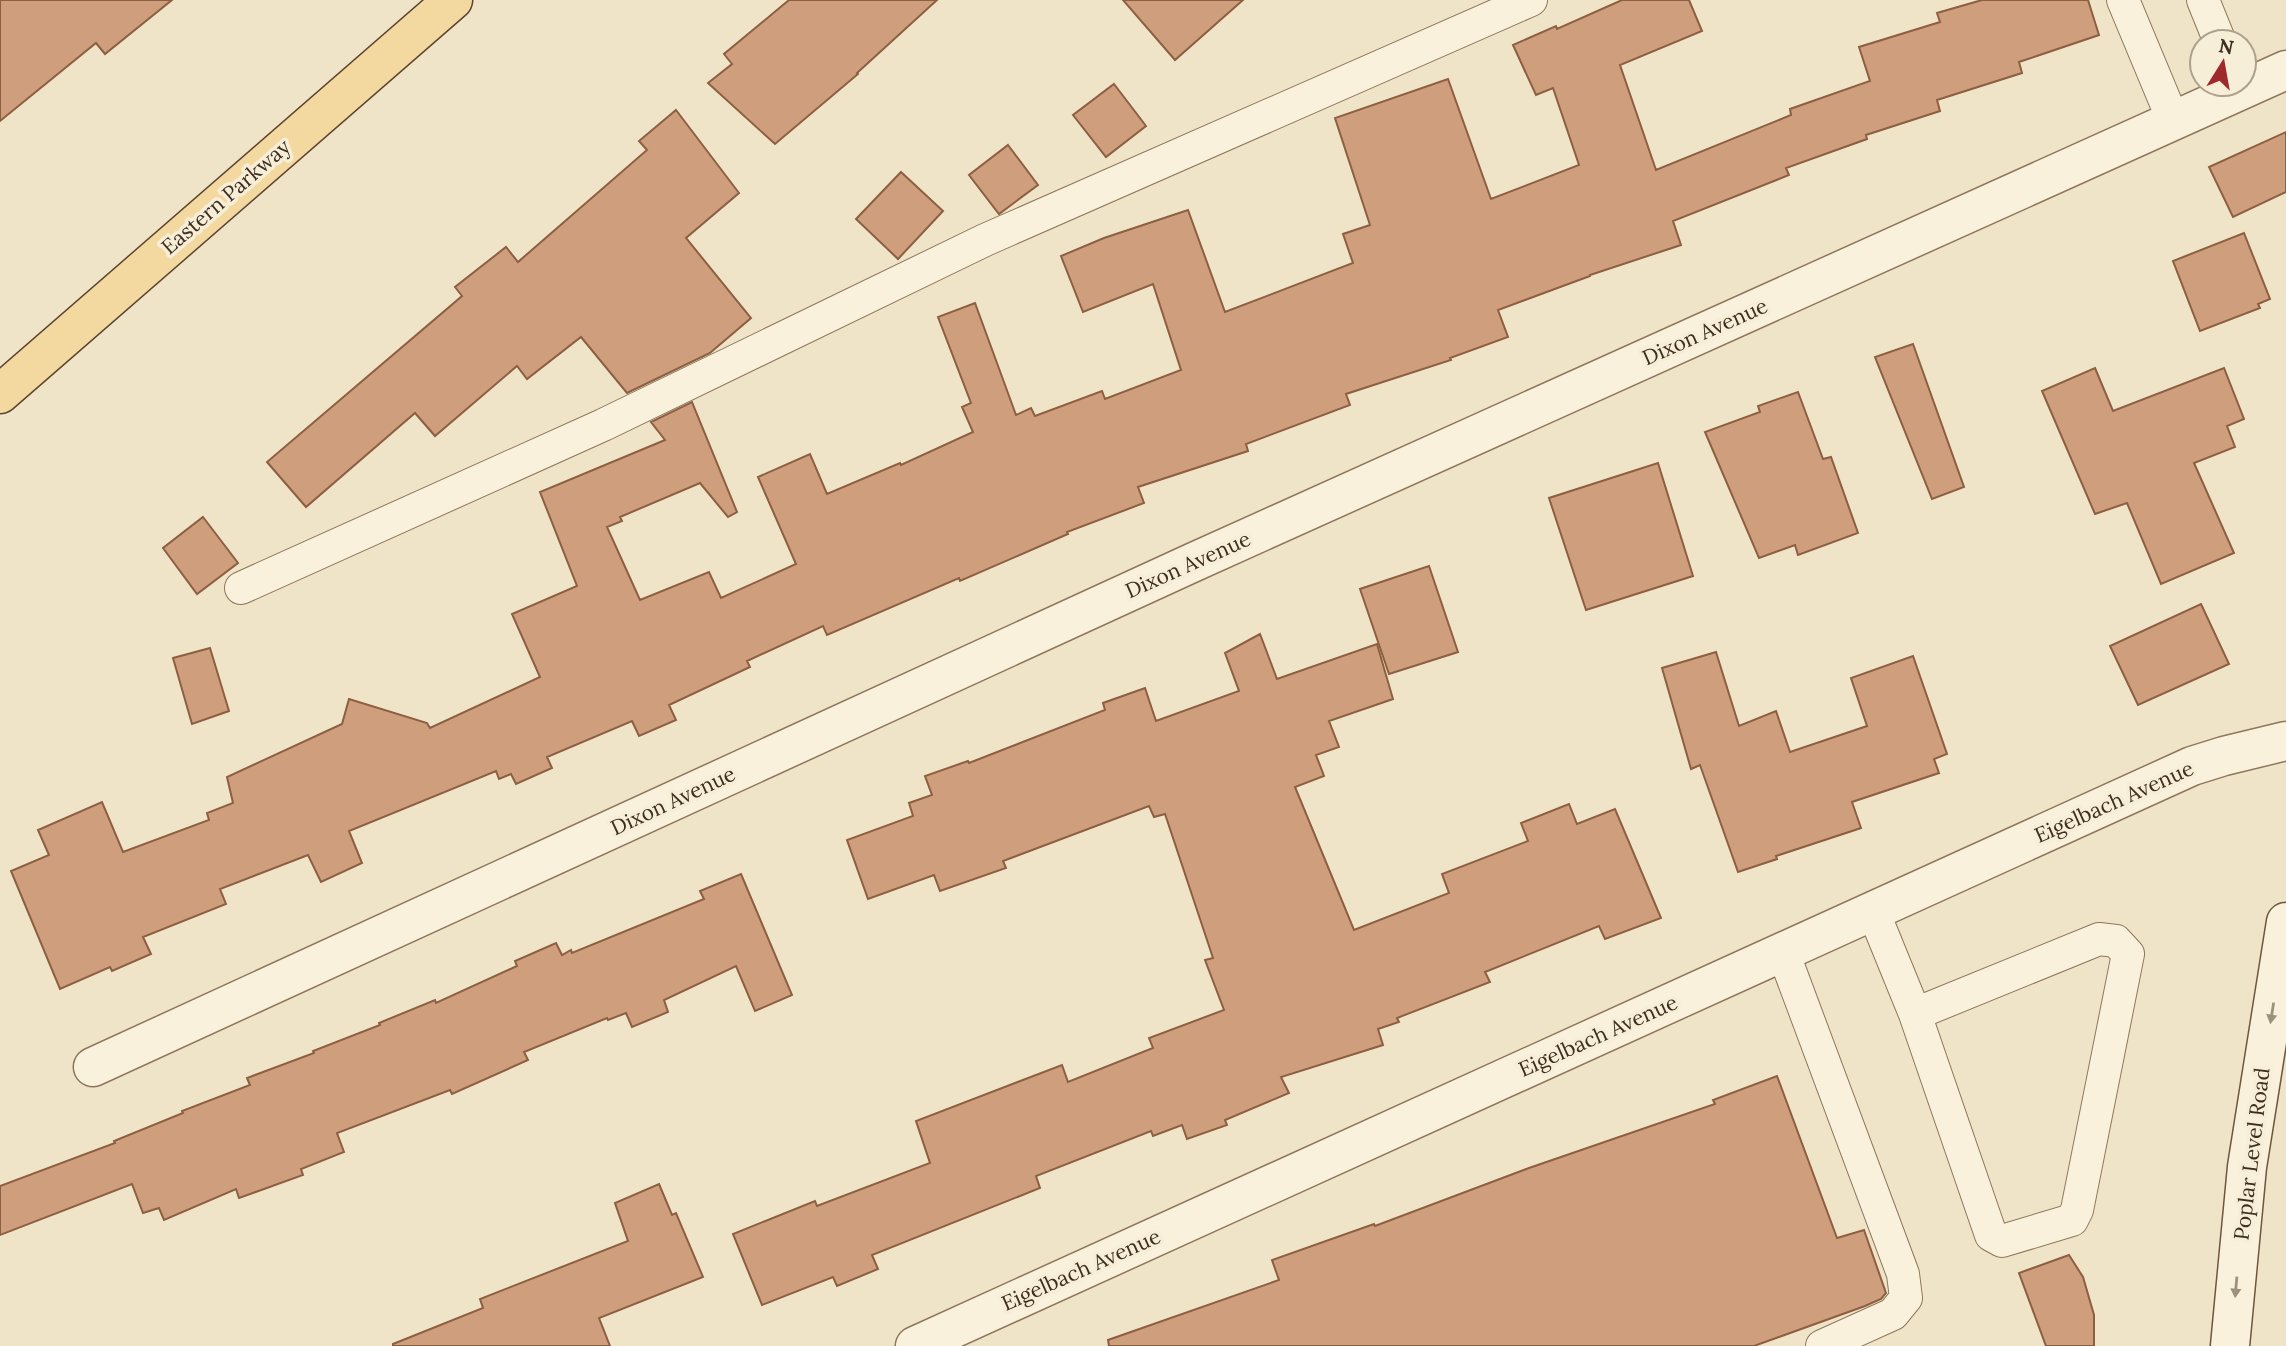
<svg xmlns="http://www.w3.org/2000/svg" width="2286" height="1346" font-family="Lora,serif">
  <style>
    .building { fill: #cf9f7d; stroke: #8d5f41; stroke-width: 2 }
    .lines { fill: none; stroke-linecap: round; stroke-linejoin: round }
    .lane-casing { stroke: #8d765c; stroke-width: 34 }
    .street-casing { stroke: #8d765c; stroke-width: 41 }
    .secondary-casing { stroke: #6f573f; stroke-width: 41 }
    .primary-casing { stroke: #5b4430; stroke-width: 41 }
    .lane { stroke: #faf1dc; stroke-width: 32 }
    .street { stroke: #faf1dc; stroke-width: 38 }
    .secondary { stroke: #faf1dc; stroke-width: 38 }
    .primary { stroke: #f3d9a0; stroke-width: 38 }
    .oneway { fill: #9c907e }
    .labels { text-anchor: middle; stroke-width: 7; stroke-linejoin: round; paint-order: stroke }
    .street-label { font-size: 21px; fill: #3d2e20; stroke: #f7eed8 }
  </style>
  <rect width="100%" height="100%" fill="#f0e4c8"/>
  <g class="building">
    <polygon points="0,0 172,0 105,54 96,43 0,121"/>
    <polygon points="789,0 937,0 857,73 858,74 775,144 708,83 732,64 724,54"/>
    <polygon points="1123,0 1243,0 1175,60"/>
    <polygon points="1622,0 1689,0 1702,31 1620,65 1656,170 1791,115 1790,109 1870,81 1859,47 1940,22 1937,13 1982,0 2088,0 2099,35 2019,62 2022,73 1937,100 1940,111 1866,135 1867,139 1786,168 1789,175 1673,221 1681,245 1590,275 1590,276 1498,310 1508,337 1450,358 1451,360 1346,394 1350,405 1246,444 1248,451 1138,487 1144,503 1067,532 1068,534 960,581 959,578 827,635 823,626 747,661 750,667 669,705 676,720 639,736 632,721 547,757 552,768 516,784 511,774 499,779 496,771 349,831 362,863 321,882 308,855 220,889 226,904 143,937 151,954 112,971 110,967 60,989 11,871 49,855 38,830 102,802 123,852 209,820 207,813 233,803 227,777 342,724 349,699 427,723 430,728 540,677 512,614 577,586 540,492 665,440 651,422 692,402 737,512 728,517 700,483 620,517 622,521 607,527 640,600 709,572 721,598 796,564 758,477 810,454 827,494 900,463 901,465 973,432 962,407 971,403 938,317 975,303 1016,415 1031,408 1035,416 1102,391 1105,399 1181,370 1153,284 1083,312 1061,256 1104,238 1188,210 1225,312 1353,263 1343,234 1370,225 1335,118 1448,79 1491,199 1579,165 1553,88 1536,95 1513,45 1556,26 1557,29"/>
    <polygon points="1114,84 1146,126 1106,157 1073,115"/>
    <polygon points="676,110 739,193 686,238 751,318 710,353 627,393 581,337 527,379 517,366 435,436 415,413 306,507 267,462 462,296 455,287 506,247 518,262 647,150 639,141"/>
    <polygon points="2286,132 2286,192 2233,217 2209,167"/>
    <polygon points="1008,145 1038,185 999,214 969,175"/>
    <polygon points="901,172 943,211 898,259 856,219"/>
    <polygon points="2244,233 2270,299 2258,304 2260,308 2200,331 2173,261"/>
    <polygon points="1913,344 1964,487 1932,499 1875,357"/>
    <polygon points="2095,368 2113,411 2224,368 2244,419 2227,426 2235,447 2194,463 2234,553 2161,584 2127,503 2095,514 2042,391"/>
    <polygon points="1798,392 1823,459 1831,457 1858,533 1798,555 1795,545 1759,558 1705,432 1760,412 1758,406"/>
    <polygon points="1658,463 1693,576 1586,610 1549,498"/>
    <polygon points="203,517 238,563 197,594 163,548"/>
    <polygon points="1429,566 1458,652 1389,674 1360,589"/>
    <polygon points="2201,604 2229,664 2138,705 2110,646"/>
    <polygon points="1260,634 1277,679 1377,644 1393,699 1329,721 1339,747 1316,755 1324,776 1295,787 1354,930 1449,893 1442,874 1528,841 1521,823 1569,804 1577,824 1615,809 1661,918 1605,939 1599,926 1485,972 1490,982 1397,1018 1399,1022 1378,1029 1383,1045 1281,1077 1289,1093 1225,1120 1227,1125 1187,1139 1182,1125 1153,1136 1151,1131 1036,1176 1040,1188 872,1255 878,1269 837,1286 833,1277 762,1305 733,1234 815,1201 817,1206 930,1163 916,1121 1062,1065 1068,1082 1153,1048 1149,1038 1224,1010 1205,960 1213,958 1165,814 1154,817 1149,806 1003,861 1006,868 940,891 934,875 868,899 847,840 913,816 909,803 932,795 925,776 968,761 969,763 1105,710 1103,703 1145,688 1156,721 1239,691 1225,653"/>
    <polygon points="210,648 229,711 192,724 173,658"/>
    <polygon points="1716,652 1739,726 1776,711 1790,752 1867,726 1851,678 1913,656 1947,754 1934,759 1939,773 1852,802 1861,828 1776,856 1777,859 1738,872 1700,765 1691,769 1662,668"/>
    <polygon points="741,874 792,995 755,1011 736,966 664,1000 668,1012 632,1027 626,1013 608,1020 607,1018 524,1052 528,1060 452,1094 450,1090 337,1133 344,1152 301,1169 303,1175 239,1198 236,1189 164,1220 159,1208 143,1213 132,1184 0,1235 0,1186 115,1143 114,1141 183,1113 182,1111 250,1085 247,1078 314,1053 313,1051 380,1025 379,1023 435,1000 436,1003 517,966 515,961 556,943 562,955 571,950 572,953 704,899 700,891"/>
    <polygon points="1777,1076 1837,1238 1864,1230 1886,1293 1881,1299 1865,1306 1754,1346 1109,1346 1108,1340 1279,1280 1272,1260 1374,1224 1375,1226 1529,1168 1715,1104 1713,1100"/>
    <polygon points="659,1184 672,1215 676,1213 703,1277 599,1318 610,1346 393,1346 393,1344 483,1308 480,1299 628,1241 615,1203"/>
    <polygon points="2069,1255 2083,1277 2094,1315 2094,1346 2046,1346 2019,1273"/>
  </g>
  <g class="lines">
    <defs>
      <g id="lane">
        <polyline points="2123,0 2173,120"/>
        <polyline points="2203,0 2220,42"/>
        <polyline points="241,588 603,425 985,240 1531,0"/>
        <polyline points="1873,911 1915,1014 1991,1235 2002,1241 2072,1220 2077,1210 2128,954 2116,941 2099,939 1915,1014"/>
        <polyline points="1783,952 1903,1274 1906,1298 1893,1314 1822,1346"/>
      </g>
      <g id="street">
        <polyline points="93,1067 1194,562 2286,70"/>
        <polyline points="915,1346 2192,766 2224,756 2286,741"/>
      </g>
      <polyline id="secondary" points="2230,1346 2247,1167 2286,922"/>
      <polyline id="primary" points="0,394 453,0"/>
    </defs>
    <use href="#lane" class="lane-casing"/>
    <use href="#street" class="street-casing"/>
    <use href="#secondary" class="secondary-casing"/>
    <use href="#primary" class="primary-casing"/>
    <use href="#lane" class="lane"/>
    <use href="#street" class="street"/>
    <use href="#secondary" class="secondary"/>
    <use href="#primary" class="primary"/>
  </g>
  <defs><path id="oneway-solid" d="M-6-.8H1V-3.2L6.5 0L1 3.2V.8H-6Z" transform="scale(1.75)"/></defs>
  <g class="oneway">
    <use href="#oneway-solid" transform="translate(2272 1013) rotate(99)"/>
    <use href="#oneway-solid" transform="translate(2236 1287) rotate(95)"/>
  </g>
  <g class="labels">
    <g class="street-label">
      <text transform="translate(226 197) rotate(-41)" y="7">Eastern Parkway</text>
      <text transform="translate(1705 332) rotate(-24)" y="7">Dixon Avenue</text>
      <text transform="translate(1188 565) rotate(-24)" y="7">Dixon Avenue</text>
      <text transform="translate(673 801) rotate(-25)" y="7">Dixon Avenue</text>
      <text transform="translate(2114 802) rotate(-24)" y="7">Eigelbach Avenue</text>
      <text transform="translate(1598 1036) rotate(-24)" y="7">Eigelbach Avenue</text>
      <text transform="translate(2252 1154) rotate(-83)" y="7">Poplar Level Road</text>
      <text transform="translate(1081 1270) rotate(-24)" y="7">Eigelbach Avenue</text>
    </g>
  </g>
  <g transform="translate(2223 63) rotate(11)"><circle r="33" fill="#f7eed8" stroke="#ada18e" stroke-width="2"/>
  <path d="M0-5L12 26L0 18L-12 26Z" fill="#9e2a2b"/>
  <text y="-10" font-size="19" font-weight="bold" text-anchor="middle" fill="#3d2e20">N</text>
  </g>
</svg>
